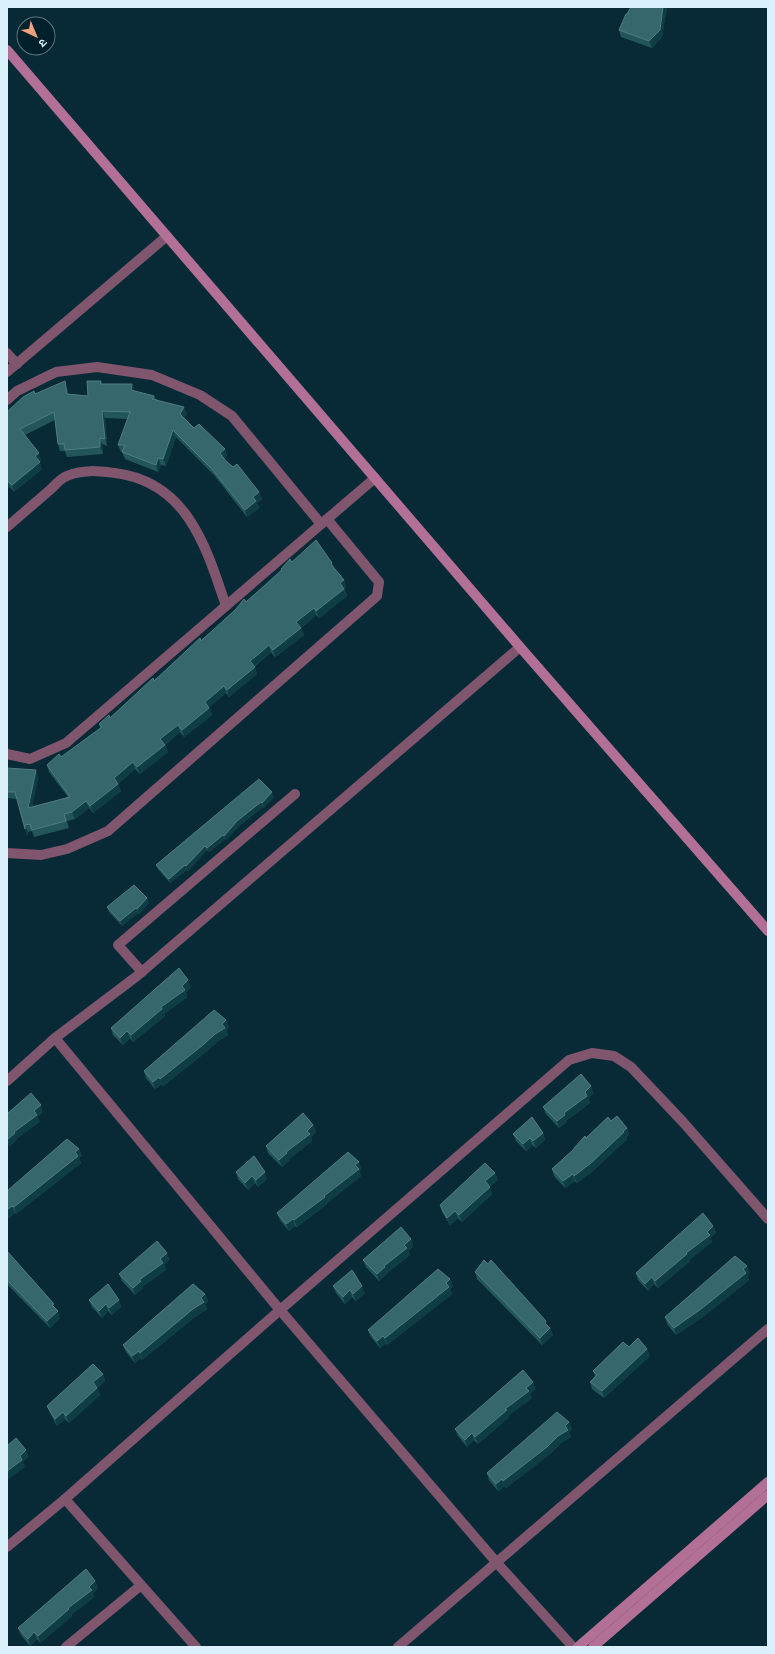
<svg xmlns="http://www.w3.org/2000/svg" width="775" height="1654" font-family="'Fira Sans','Noto Sans Devanagari',sans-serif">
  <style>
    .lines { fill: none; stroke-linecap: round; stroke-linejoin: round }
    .street { stroke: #80566e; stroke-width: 10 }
    .secondary { stroke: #b37097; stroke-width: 10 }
    .wall { fill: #22565b }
    .shaded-wall { fill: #0f3d45 }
    .building { fill: #36676c; stroke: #507c83 }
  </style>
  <rect width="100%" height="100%" fill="#082a36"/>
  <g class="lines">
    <g class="street">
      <polyline points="7,353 17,364"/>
      <polyline points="7,372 167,236"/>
      <polyline points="7,400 17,391 56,372 97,367 152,375 200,395 232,416 321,524"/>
      <path d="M7 527C22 514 36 502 51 489 55 485 61 478 67 476 83 469 98 471 115 473 187 482 206 546 226 606"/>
      <polyline points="7,754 30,759 66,743 375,478"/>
      <polyline points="7,853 41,855 67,849 108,831 377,596 379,582 327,519"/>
      <polyline points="142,972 118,945 295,794"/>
      <polyline points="55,1038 280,1310 497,1563 573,1647"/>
      <polyline points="7,1081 55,1038 137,976 520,647"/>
      <polyline points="65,1499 196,1647"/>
      <polyline points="7,1547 65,1499 280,1310 569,1060 592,1053 614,1056 631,1067 683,1122 768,1219"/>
      <polyline points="66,1647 140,1586"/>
      <polyline points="398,1647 768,1329"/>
    </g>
    <g class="secondary">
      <polyline points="7,50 520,647 768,931"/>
      <polyline points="578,1647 768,1482"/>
      <polyline points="593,1647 768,1495"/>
    </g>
  </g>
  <g class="wall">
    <polygon points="631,7 667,7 662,37 652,48 621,37 619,30"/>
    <polygon points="101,381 102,384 154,396 156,399 187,414 184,418 194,428 225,449 227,456 224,458 226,461 259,492 262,499 257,503 259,508 247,517 214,475 176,437 166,466 161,465 158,472 125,459 122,452 121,452 118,445 127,419 105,418 107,446 102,444 103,454 67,457 65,451 60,451 58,444 55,420 25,435 41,460 39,462 42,469 14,492 10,487 7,489 7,412 35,394 67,388 68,394 88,396"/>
    <polygon points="292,562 332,563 333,567 344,580 346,587 344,588 347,596 319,618 316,615 301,628 304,635 275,657 271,652 262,660 254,667 257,674 229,697 226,693 209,707 212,715 184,737 180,732 165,745 168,752 140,774 135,769 118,784 121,791 93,813 89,808 75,819 67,821 69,828 34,837 32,831 28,832 27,836 17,799 7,798 7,768 38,777 32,807 68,797 49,772 47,765 61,757 100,728 99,724 110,718 246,602 281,570 281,569"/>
    <polygon points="259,779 274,797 264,808 263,807 239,826 226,840 225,839 209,852 207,850 188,871 187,870 170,883 158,869 156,865"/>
    <polygon points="149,903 139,914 138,913 122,926 109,912 107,907"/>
    <polygon points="191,987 186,992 187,997 164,1014 165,1016 133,1042 130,1038 123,1045 113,1035 111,1028"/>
    <polygon points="226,1020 229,1027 226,1030 228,1035 218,1041 206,1052 163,1086 162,1084 155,1089 146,1078 144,1071"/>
    <polygon points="594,1093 588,1098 590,1103 567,1120 567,1122 559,1128 546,1114 543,1107"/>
    <polygon points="611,1121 627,1128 629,1135 626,1137 627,1139 594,1170 577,1183 575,1181 565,1188 554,1176 552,1169 586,1138"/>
    <polygon points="313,1125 316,1132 311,1137 312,1141 289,1159 290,1160 282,1167 268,1153 266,1146"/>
    <polygon points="543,1133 545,1140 536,1148 532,1145 526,1151 516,1141 513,1134"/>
    <polygon points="79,1149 82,1156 79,1158 81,1163 16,1214 15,1213 9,1218 7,1216 7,1191"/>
    <polygon points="362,1169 359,1171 361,1176 327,1203 327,1204 297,1227 295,1226 289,1231 280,1220 277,1213"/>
    <polygon points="236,1172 267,1179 258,1187 255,1183 248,1190 238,1179"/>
    <polygon points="495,1173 498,1180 489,1187 492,1194 462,1222 458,1218 450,1225 442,1212 440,1205"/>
    <polygon points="713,1226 716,1233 710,1238 712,1242 689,1260 690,1261 658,1288 654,1284 648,1291 638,1280 636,1273"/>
    <polygon points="411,1239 413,1246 408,1251 410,1255 387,1273 387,1274 379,1281 366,1267 363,1260"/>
    <polygon points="7,1251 60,1318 50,1328 7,1284"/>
    <polygon points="167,1253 169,1260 164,1265 166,1270 143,1286 143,1288 135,1295 122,1281 119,1274"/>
    <polygon points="488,1264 550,1328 553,1335 542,1345 477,1279 475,1272"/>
    <polygon points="750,1273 747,1275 749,1280 704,1316 676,1335 667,1324 665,1317"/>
    <polygon points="450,1279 453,1286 450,1289 452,1294 387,1345 386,1343 380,1348 371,1337 368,1330"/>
    <polygon points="333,1286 365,1293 356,1301 352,1297 345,1304 336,1293"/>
    <polygon points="205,1294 208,1301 205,1304 207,1309 196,1316 142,1360 141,1358 135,1363 126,1352 123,1345"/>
    <polygon points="89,1300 119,1300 121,1307 112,1315 108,1311 102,1318 92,1307"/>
    <polygon points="629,1347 647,1349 650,1356 604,1398 592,1389 590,1382 595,1376 593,1371"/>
    <polygon points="103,1374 105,1381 97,1388 100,1395 69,1423 65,1419 57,1426 50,1413 47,1406"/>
    <polygon points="533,1382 535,1389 530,1394 532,1398 509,1415 509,1417 478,1444 474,1440 467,1447 458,1436 455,1429"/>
    <polygon points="569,1422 572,1429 569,1432 571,1437 561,1443 550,1454 506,1488 505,1486 498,1491 489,1480 487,1473"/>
    <polygon points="95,1581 98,1588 93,1593 94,1597 71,1615 72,1616 40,1643 37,1639 30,1646 21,1635 18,1628"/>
  </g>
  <g class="shaded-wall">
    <polygon points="663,7 667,7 662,37 652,48 649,41"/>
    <polygon points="65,381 67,388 70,401 67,394"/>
    <polygon points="132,384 135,391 133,397 131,390"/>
    <polygon points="184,407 187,414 183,421 180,414"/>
    <polygon points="102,411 105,418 107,446 105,439"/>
    <polygon points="173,430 176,437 166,466 163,459"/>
    <polygon points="100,438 102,444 103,454 100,447"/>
    <polygon points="225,449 227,456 223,460 220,453"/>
    <polygon points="39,453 41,460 37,463 35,456"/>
    <polygon points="158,458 161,465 158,472 156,465"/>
    <polygon points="40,462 42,469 14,492 12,485"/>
    <polygon points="7,480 10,487 7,489"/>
    <polygon points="259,492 262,499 257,503 259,508 247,517 245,510 253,497"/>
    <polygon points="344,580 346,587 342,590 340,583"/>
    <polygon points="344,589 347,596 319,618 316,611"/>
    <polygon points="314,608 316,615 299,629 296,622"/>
    <polygon points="301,628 304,635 275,657 273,650"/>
    <polygon points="269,645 271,652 252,668 250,661"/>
    <polygon points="255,667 257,674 229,697 227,690"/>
    <polygon points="224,686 226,693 207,709 205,702"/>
    <polygon points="209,708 212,715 184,737 182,730"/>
    <polygon points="178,725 180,732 163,746 160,739"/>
    <polygon points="165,745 168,752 140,774 137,767"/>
    <polygon points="133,762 135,769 118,784 121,791 93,813 90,806 114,778"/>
    <polygon points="36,770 38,777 31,815 28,808"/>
    <polygon points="272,792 274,797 264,808 262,803"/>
    <polygon points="86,801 89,808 75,819 72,812"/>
    <polygon points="261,802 263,807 239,826 226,840 224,836 237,821"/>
    <polygon points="25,825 28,832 27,836 25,829"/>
    <polygon points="223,835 225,839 209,852 207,848"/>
    <polygon points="205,846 207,850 188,871 186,866"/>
    <polygon points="185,865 187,870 170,883 169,879"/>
    <polygon points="147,898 149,903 139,914 137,909"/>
    <polygon points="136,908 138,913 122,926 120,921"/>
    <polygon points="188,980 191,987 186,992 187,997 164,1014 165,1016 133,1042 131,1035 161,1007"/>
    <polygon points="226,1020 229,1027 226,1030 228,1035 218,1041 206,1052 163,1086 160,1079"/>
    <polygon points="127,1031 130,1038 123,1045 120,1038"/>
    <polygon points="159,1077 162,1084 155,1089 153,1082"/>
    <polygon points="591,1086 594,1093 588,1098 590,1103 567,1120 567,1122 559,1128 557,1121 564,1113"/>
    <polygon points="41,1105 43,1112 38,1117 40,1122 17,1139 17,1140 9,1147 7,1140 14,1132"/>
    <polygon points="313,1125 316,1132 311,1137 312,1141 289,1159 290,1160 282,1167 279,1160"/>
    <polygon points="627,1128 629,1135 626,1137 627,1139 594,1170 577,1183 574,1176"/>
    <polygon points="543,1133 545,1140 536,1148 533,1141"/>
    <polygon points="530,1138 532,1145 526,1151 523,1144"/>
    <polygon points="79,1149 82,1156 79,1158 81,1163 16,1214 14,1207"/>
    <polygon points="359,1162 362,1169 359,1171 361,1176 327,1203 327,1204 297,1227 294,1220 324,1196"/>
    <polygon points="265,1172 267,1179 258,1187 256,1180"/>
    <polygon points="495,1173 498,1180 488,1188 485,1181"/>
    <polygon points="573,1174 575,1181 565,1188 563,1181"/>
    <polygon points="252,1176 255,1183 248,1190 245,1183"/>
    <polygon points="490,1187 492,1194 462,1222 459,1215"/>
    <polygon points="12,1206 15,1213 9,1218 7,1213 7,1210"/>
    <polygon points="455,1211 458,1218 450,1225 447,1218"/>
    <polygon points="293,1219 295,1226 289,1231 286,1224"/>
    <polygon points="713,1226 716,1233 710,1238 712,1242 689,1260 690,1261 658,1288 655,1281 686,1253"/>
    <polygon points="411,1239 413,1246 408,1251 410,1255 387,1273 387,1274 379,1281 377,1274 384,1266"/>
    <polygon points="167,1253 169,1260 164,1265 166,1270 143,1286 143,1288 135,1295 133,1288 139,1280"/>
    <polygon points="747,1266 750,1273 747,1275 749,1280 704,1316 676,1335 674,1328"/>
    <polygon points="652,1277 654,1284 648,1291 645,1284"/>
    <polygon points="450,1279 453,1286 450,1289 452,1294 387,1345 385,1338"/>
    <polygon points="362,1286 365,1293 356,1301 353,1294"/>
    <polygon points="350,1290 352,1297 345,1304 343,1297"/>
    <polygon points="205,1294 208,1301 205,1304 207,1309 196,1316 142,1360 140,1353"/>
    <polygon points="119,1300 121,1307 112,1315 109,1308"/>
    <polygon points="106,1304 108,1311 102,1318 99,1311"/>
    <polygon points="58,1311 60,1318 50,1328 47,1321"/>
    <polygon points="550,1328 553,1335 542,1345 540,1338"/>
    <polygon points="383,1336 386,1343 380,1348 377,1341"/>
    <polygon points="647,1349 650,1356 604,1398 602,1391"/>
    <polygon points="139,1351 141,1358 135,1363 132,1356"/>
    <polygon points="103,1374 105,1381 95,1389 93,1382"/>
    <polygon points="533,1382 535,1389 530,1394 532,1398 509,1415 509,1417 478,1444 475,1437 505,1409"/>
    <polygon points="97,1388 100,1395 69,1423 66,1416"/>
    <polygon points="63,1412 65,1419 57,1426 55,1419"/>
    <polygon points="569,1422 572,1429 569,1432 571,1437 561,1443 550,1454 506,1488 503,1481"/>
    <polygon points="472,1433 474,1440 467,1447 465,1440"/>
    <polygon points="26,1450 29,1457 23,1462 25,1467 7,1480 7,1471 20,1456"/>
    <polygon points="502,1479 505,1486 498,1491 496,1484"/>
    <polygon points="95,1581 98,1588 93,1593 94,1597 71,1615 72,1616 40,1643 38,1636 68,1608"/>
    <polygon points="34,1632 37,1639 30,1646 28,1639"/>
  </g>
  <g class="building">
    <polygon points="631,7 663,7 660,30 649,41 619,30 626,14 627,14"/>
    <polygon points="65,381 67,394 88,396 87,381 101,381 100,384 132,384 131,390 154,396 152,399 184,407 180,414 194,428 199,424 225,449 220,453 226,461 233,467 237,464 259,492 253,497 256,501 245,510 211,468 173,430 163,459 158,458 156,465 122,452 125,445 118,445 130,412 102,411 105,439 100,438 100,447 65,450 64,444 58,444 54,412 20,429 39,453 35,456 40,462 12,485 7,480 7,412 23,397 34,391 35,394"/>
    <polygon points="316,540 332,563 331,564 344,580 340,583 344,589 316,611 314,608 296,622 301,628 273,650 269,645 260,653 250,661 255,667 227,690 224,686 205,702 209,708 182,730 178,725 160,739 165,745 137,767 133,762 114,778 118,784 90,806 86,801 72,812 64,814 66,821 32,830 30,824 25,825 25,829 15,792 7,792 7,768 36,770 28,808 70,797 47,765 59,754 61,757 102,727 99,724 109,715 110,718 153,678 154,681 200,638 201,641 236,609 244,599 246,602 282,570 281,569 290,559 292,562"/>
    <polygon points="259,779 272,792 262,803 261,802 237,821 224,836 223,835 207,848 205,846 186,866 185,865 169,879 156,865"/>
    <polygon points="134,885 147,898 137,909 136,908 120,921 107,907"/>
    <polygon points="179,968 188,980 182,986 185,990 161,1007 162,1009 131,1035 127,1031 120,1038 111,1028"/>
    <polygon points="214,1010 226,1020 222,1024 225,1028 215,1034 203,1045 160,1079 159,1077 153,1082 144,1071"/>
    <polygon points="581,1074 591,1086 585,1092 587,1096 564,1113 565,1115 557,1121 543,1107"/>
    <polygon points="31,1093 41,1105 34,1111 37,1115 14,1132 15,1133 7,1140 7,1114"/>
    <polygon points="303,1113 313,1125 307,1131 310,1134 286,1152 287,1153 279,1160 266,1146"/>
    <polygon points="617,1116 627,1128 623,1131 624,1132 591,1163 574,1176 573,1174 563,1181 552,1169 574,1149 574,1148 585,1136 586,1138 608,1117 611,1121"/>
    <polygon points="532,1117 543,1133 533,1141 530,1138 523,1144 513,1134"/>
    <polygon points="67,1139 79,1149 75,1152 78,1156 14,1207 12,1206 7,1210 7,1191"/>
    <polygon points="348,1152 359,1162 355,1165 359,1169 324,1196 325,1197 294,1220 293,1219 286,1224 277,1213"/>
    <polygon points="254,1156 265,1172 256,1180 252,1176 245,1183 236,1172"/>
    <polygon points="485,1163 495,1173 485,1181 490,1187 459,1215 455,1211 447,1218 440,1205"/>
    <polygon points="703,1213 713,1226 707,1232 710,1235 686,1253 687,1254 655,1281 652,1277 645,1284 636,1273"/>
    <polygon points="401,1227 411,1239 404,1245 407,1248 384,1266 385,1267 377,1274 363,1260"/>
    <polygon points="157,1241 167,1253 160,1259 163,1263 139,1280 141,1281 133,1288 119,1274"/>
    <polygon points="7,1251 54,1304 52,1305 58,1311 47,1321 7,1280"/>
    <polygon points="735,1256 747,1266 743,1269 746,1273 701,1309 674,1328 665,1317"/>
    <polygon points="484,1260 488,1264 491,1260 546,1321 545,1323 550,1328 540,1338 475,1272"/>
    <polygon points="438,1269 450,1279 446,1283 449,1287 385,1338 383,1336 377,1341 368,1330"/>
    <polygon points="352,1270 362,1286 353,1294 350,1290 343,1297 333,1286"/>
    <polygon points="108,1284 119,1300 109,1308 106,1304 99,1311 89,1300"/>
    <polygon points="193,1284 205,1294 201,1298 204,1302 193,1309 140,1353 139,1351 132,1356 123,1345"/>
    <polygon points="638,1338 647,1349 602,1391 590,1382 597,1375 593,1371 623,1342 629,1347"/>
    <polygon points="93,1364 103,1374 93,1382 97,1388 66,1416 63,1412 55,1419 47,1406"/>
    <polygon points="523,1370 533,1382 526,1388 529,1391 505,1409 507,1410 475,1437 472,1433 465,1440 455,1429"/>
    <polygon points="557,1412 569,1422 565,1426 568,1430 558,1436 547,1447 503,1481 502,1479 496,1484 487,1473"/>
    <polygon points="16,1438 26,1450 20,1456 22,1460 7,1471 7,1446"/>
    <polygon points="86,1569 95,1581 89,1587 92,1590 68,1608 69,1609 38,1636 34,1632 28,1639 18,1628"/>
  </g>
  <rect width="775" height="1654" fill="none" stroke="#dbf2fc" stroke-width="16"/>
  <g transform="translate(36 36) rotate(136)"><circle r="19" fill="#00202c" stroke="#58747f"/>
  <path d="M0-3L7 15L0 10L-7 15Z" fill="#f1a17d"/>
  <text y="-6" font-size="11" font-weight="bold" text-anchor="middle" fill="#dbf2fc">उ</text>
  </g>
</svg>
